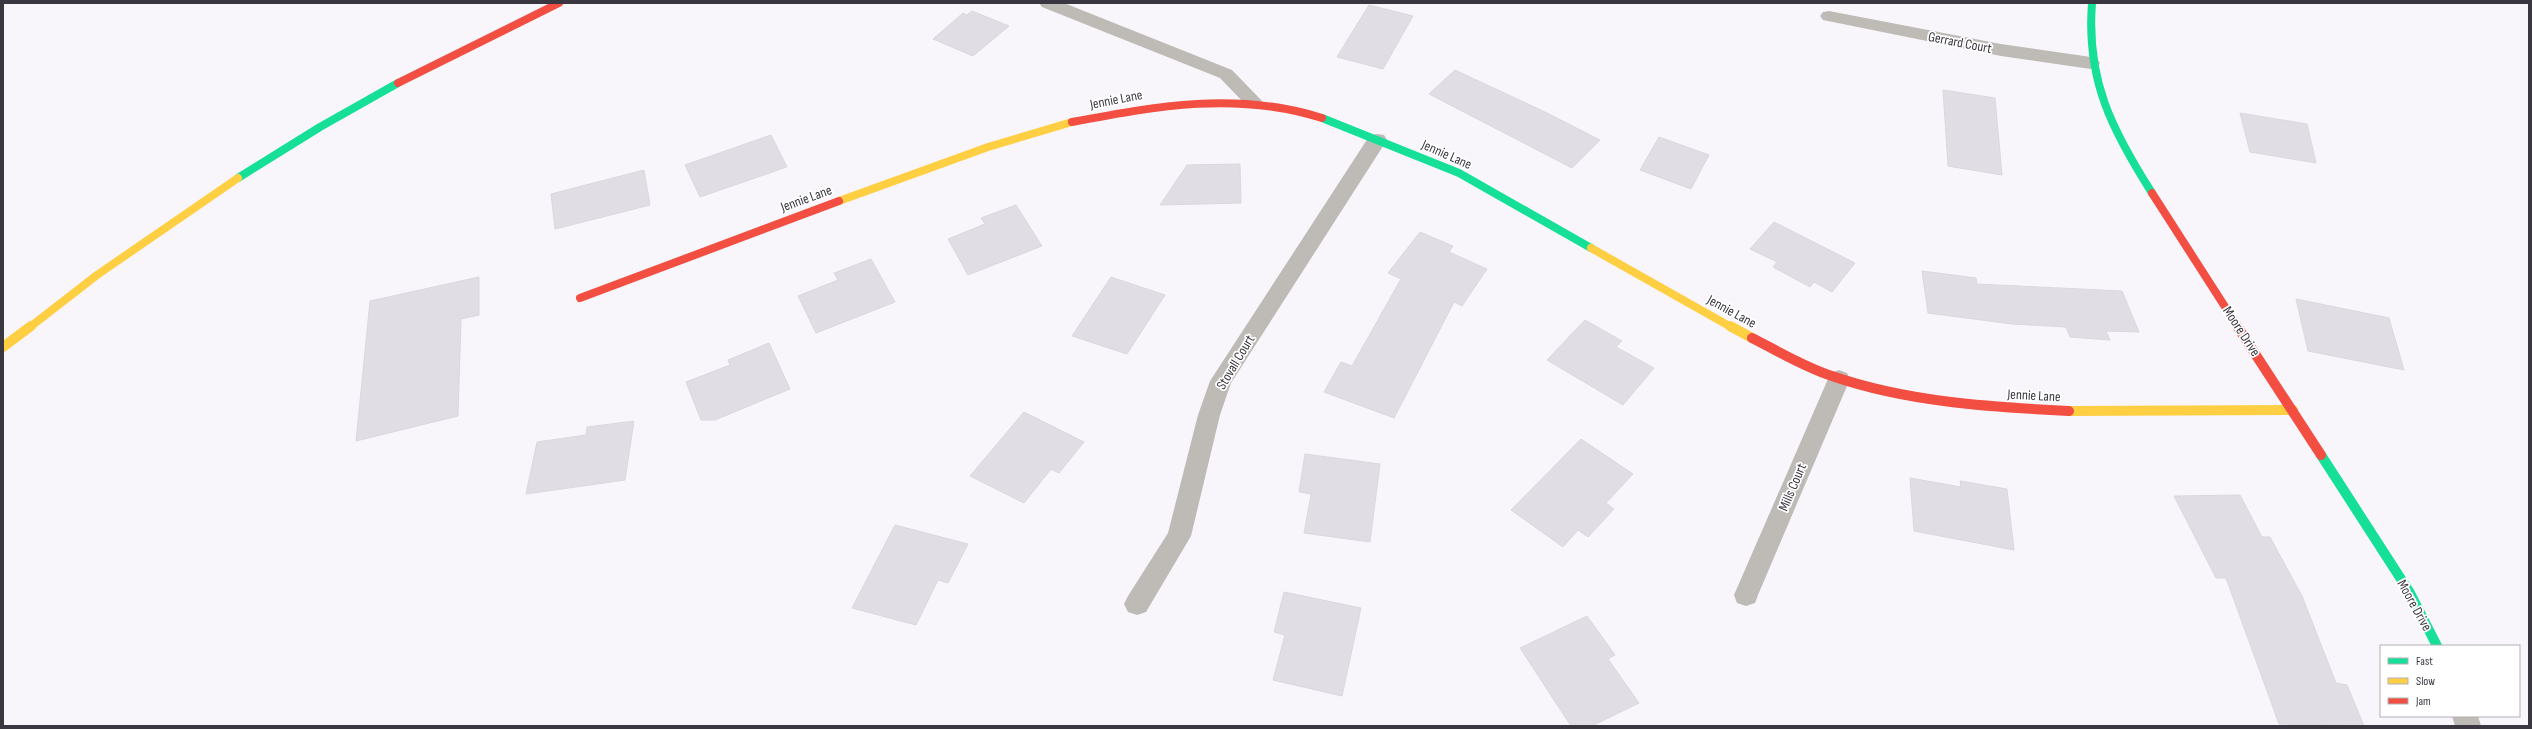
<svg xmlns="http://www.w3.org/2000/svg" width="2532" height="729" font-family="'Sofia Sans Condensed',sans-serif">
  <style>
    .building { fill: #e1dde5; stroke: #dad8df }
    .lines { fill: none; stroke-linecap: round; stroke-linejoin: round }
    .street { fill: #bebab6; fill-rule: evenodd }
    .fast-far1 { stroke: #16e098; stroke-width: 8 }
    .fast { stroke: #16e098; stroke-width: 10 }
    .slow-far1 { stroke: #ffcf43; stroke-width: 8 }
    .slow { stroke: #ffcf43; stroke-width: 10 }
    .jam-far1 { stroke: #f24e42; stroke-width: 8 }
    .jam { stroke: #f24e42; stroke-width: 10 }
    .labels { text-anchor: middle; stroke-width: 3.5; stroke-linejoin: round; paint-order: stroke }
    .street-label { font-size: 14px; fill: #3b3741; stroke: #fff }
  </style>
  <rect width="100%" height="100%" fill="#f8f6fb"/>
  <g class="building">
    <polygon points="1369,5 1413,16 1383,69 1337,57"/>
    <polygon points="972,11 1009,26 973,56 933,39 963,13 967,15"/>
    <polygon points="1455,70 1545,112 1600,140 1572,168 1429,94"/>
    <polygon points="1943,90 1995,98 2002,175 1948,166"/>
    <polygon points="2240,113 2307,124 2316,163 2250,152"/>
    <polygon points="771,135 787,167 700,197 685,165"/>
    <polygon points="1659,137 1709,155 1691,189 1640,170"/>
    <polygon points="1240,164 1241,203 1160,205 1187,165"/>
    <polygon points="644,170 650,205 555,229 551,194"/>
    <polygon points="1016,205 1042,246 968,275 948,239 985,224 981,218"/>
    <polygon points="1774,222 1855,263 1832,292 1814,282 1810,287 1773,267 1777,262 1750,249"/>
    <polygon points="1420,232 1453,246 1449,252 1487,269 1462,306 1454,302 1394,418 1324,392 1341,362 1352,366 1401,279 1388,273"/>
    <polygon points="871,259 895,302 816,333 798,296 838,280 834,273"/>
    <polygon points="1922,271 1976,278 1977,284 2122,291 2139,332 2106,331 2110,340 2070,337 2066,327 2012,324 1928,313"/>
    <polygon points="479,277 479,315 461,319 458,416 356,441 370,301"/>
    <polygon points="1111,277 1165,295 1127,354 1072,336"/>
    <polygon points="2296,299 2389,318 2404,370 2308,351"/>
    <polygon points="1585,320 1622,341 1616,347 1654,368 1623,405 1547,360"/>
    <polygon points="769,343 790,389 715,420 701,420 686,382 730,365 728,360"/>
    <polygon points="1024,412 1084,442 1059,473 1051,469 1024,503 970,476"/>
    <polygon points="634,421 625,480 526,494 537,442 586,435 587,427"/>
    <polygon points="1581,439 1633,474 1606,503 1614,509 1588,537 1578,530 1563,547 1511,510"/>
    <polygon points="1305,454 1380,464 1370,542 1304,533 1311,494 1299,492"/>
    <polygon points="1910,478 1961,487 1960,481 2007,489 2014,550 1914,531"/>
    <polygon points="2240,495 2262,537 2270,537 2302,596 2336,683 2347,685 2364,726 2279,724 2226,578 2216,578 2174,496"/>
    <polygon points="895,525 968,544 948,583 938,580 916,625 852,608"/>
    <polygon points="1284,592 1361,608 1342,696 1273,680 1285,635 1274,632"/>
    <polygon points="1587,616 1615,655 1608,659 1639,703 1592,726 1571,726 1520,648"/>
  </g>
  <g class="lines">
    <g class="street">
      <polygon points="1039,3 1064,3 1232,70 1262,101 1260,105 1253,107 1246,105 1220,78 1042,7"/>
      <polygon points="1829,11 2001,44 2091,57 2097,59 2100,63 2097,67 2091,69 2001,56 1823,20 1820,16 1823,12"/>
      <polygon points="1377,134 1384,135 1387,140 1231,383 1220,415 1191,536 1146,612 1137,615 1128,612 1124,604 1128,596 1168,533 1198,415 1210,381 1370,135"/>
      <polygon points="1839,370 1847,373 1850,379 1758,595 1755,603 1746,606 1737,603 1734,595 1828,379 1831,373"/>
      <polygon points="2452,716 2478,716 2481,726 2455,726"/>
    </g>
    <g class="fast-far1">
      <path d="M2092 3C2086 80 2112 130 2152 193"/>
      <polyline points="1322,118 1459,173 1591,248"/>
      <polyline points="238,178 320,127 398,83"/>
    </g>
    <polyline class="fast" points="2321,455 2410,593 2437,646"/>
    <g class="slow-far1">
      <polyline points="839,201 988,147 1072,122"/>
      <polyline points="1591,248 1731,327"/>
      <polyline points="30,327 97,275 238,178"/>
    </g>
    <g class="slow">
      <polyline points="1730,326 1752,338"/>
      <polyline points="3,347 31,326"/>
      <polyline points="2069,411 2293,410"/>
    </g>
    <g class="jam-far1">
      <polyline points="398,83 559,3"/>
      <path d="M1072 122C1157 106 1237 91 1322 118"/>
      <polyline points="2152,193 2238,327"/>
      <polyline points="580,298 839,201"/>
    </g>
    <g class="jam">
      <polyline points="2237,326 2321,455"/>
      <path d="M1752 338C1778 351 1804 367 1832 376 1907 402 1990 407 2069 411"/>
    </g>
  </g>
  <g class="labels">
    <g class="street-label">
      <text transform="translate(1960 42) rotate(11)" y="5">Gerrard Court</text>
      <text transform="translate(1116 99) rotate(-11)" y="5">Jennie Lane</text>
      <text transform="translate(1447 154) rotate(24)" y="5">Jennie Lane</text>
      <text transform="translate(806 198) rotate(-20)" y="5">Jennie Lane</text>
      <text transform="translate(1732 311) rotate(29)" y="5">Jennie Lane</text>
      <text transform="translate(2242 331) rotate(57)" y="5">Moore Drive</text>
      <text transform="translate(1235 362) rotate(-59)" y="5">Stovall Court</text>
      <text transform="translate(2034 395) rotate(3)" y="5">Jennie Lane</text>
      <text transform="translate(1792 487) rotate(-67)" y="5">Mills Court</text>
      <text transform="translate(2415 605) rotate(61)" y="5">Moore Drive</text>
    </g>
  </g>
  <rect width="2532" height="729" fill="none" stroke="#3b3741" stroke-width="8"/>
  <rect x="2380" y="645" width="140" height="72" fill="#ffffff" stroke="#b1afb3"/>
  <rect x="2388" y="658" width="20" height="6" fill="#16e098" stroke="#b1afb3"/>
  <text x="2416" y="665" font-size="12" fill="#3b3741">Fast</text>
  <rect x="2388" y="678" width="20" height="6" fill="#ffcf43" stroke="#b1afb3"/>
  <text x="2416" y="685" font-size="12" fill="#3b3741">Slow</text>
  <rect x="2388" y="698" width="20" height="6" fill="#f24e42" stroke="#b1afb3"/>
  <text x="2416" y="705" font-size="12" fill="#3b3741">Jam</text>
</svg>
